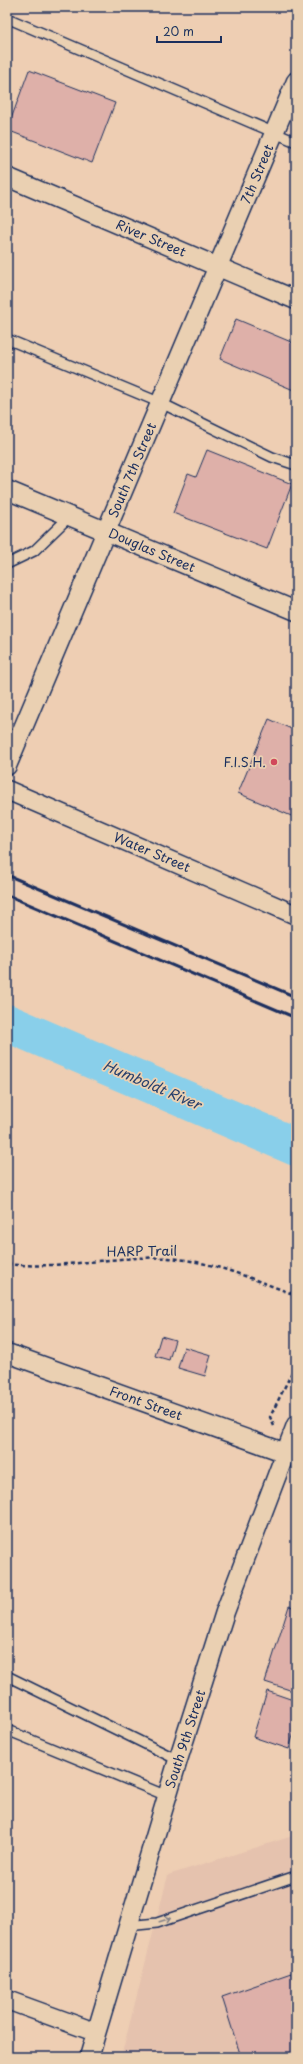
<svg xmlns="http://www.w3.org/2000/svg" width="303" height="2064" font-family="'Playpen Sans',sans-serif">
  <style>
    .built { fill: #e5c2ae }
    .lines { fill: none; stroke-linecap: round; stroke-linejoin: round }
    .river { stroke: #89cfea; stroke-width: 38 }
    .building { fill: #deb0a9; stroke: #1b2f5e }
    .lane-casing { stroke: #1b2f5e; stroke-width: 12 }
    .street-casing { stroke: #1b2f5e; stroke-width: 21 }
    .path { stroke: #1b2f5e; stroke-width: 2.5; stroke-dasharray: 4 3; stroke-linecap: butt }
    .lane { stroke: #ead0b2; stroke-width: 9 }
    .street { stroke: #ead0b2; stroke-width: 18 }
    .rail { stroke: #1b2f5e; stroke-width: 3 }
    .oneway { stroke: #828088 }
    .poi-dot { fill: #d1495b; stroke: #ead0b2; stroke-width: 1.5 }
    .labels { text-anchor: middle; stroke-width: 3.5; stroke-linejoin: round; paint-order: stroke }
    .street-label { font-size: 13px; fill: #1b2f5e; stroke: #ead0b2 }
    .poi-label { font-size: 13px; fill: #1b2f5e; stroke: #ead0b2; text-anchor: end }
    .water-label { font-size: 14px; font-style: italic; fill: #263f6c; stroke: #ead0b2 }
  </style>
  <rect width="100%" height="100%" fill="#eeceb3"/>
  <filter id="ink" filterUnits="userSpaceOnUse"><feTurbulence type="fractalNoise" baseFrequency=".025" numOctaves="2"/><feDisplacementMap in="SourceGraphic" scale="8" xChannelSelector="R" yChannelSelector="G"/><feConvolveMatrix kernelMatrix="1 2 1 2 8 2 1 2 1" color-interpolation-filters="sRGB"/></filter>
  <g filter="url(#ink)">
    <polygon class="built" points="296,1835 296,2057 121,2057 168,1875"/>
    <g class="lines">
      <polyline class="river" points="7,1023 296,1147"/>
    </g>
    <g class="building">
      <polygon points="29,70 115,103 92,163 7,130"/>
      <polygon points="236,319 296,344 296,391 220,359"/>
      <polygon points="207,450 292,484 267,549 173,513 188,474 196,477"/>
      <polygon points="269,719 296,731 296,818 238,793"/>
      <polygon points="161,1336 175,1340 169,1360 155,1356"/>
      <polygon points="184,1347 211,1355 205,1376 178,1368"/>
      <polygon points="289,1606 296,1608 296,1692 265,1682"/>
      <polygon points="267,1691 296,1701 296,1726 289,1749 253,1737"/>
      <polygon points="291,1973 296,1987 296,2057 241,2057 222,1997"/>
    </g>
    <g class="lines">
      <defs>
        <g id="lane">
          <polyline points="7,18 296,142"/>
          <polyline points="7,339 161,403 272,457 296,465"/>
          <polyline points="7,564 34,551 69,517"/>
          <polyline points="7,1676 178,1760"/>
          <polyline points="7,1730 167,1796"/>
          <polyline points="127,1926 157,1923 296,1876"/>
        </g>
        <g id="street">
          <polyline points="7,177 296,300"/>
          <polyline points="7,490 296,611"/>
          <polyline points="7,766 296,81"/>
          <polyline points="7,790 296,915"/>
          <polyline points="7,1353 286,1453"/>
          <polyline points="7,2000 95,2032"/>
          <polyline points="89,2057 178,1760 225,1612 296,1425"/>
        </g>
      </defs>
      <use href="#lane" class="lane-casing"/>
      <use href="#street" class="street-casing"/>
      <g class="path">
        <path d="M7 1264C61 1270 114 1255 168 1258 213 1261 254 1280 296 1295"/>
        <polyline points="274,1426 270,1417 296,1364"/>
      </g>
      <use href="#lane" class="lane"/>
      <use href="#street" class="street"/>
      <g class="rail">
        <polyline points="7,875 296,997"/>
        <polyline points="7,895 296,1018"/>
      </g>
    </g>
    <defs><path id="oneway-shaft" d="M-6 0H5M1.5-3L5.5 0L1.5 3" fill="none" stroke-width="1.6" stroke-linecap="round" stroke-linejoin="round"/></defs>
    <use class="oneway" href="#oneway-shaft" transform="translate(165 1920) rotate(-17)"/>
  </g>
  <circle class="poi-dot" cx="274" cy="762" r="4"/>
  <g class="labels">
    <g class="street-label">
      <text transform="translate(257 174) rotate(-67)" y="5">7th Street</text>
      <text transform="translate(151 238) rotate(23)" y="5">River Street</text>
      <text transform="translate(132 470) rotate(-67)" y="5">South 7th Street</text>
      <text transform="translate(152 550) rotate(23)" y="5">Douglas Street</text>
      <text transform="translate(152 852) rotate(23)" y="5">Water Street</text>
      <text transform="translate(142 1251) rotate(-1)" y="5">HARP Trail</text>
      <text transform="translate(146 1403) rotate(20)" y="5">Front Street</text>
      <text transform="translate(185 1739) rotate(-72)" y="5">South 9th Street</text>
    </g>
    <g class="poi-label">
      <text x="266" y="767">F.I.S.H.</text>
    </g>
    <g class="water-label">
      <text transform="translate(152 1085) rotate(23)" y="5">Humboldt River</text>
    </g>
  </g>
  <rect width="303" height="2064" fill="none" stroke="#ead0b2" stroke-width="24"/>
  <rect x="12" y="12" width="279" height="2040" fill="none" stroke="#1b2f5e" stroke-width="1.5" filter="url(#ink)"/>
  <path d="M157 36v6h64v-6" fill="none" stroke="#1b2f5e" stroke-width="2"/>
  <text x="163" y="36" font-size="12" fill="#1b2f5e" stroke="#ead0b2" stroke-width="3" paint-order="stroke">20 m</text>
</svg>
